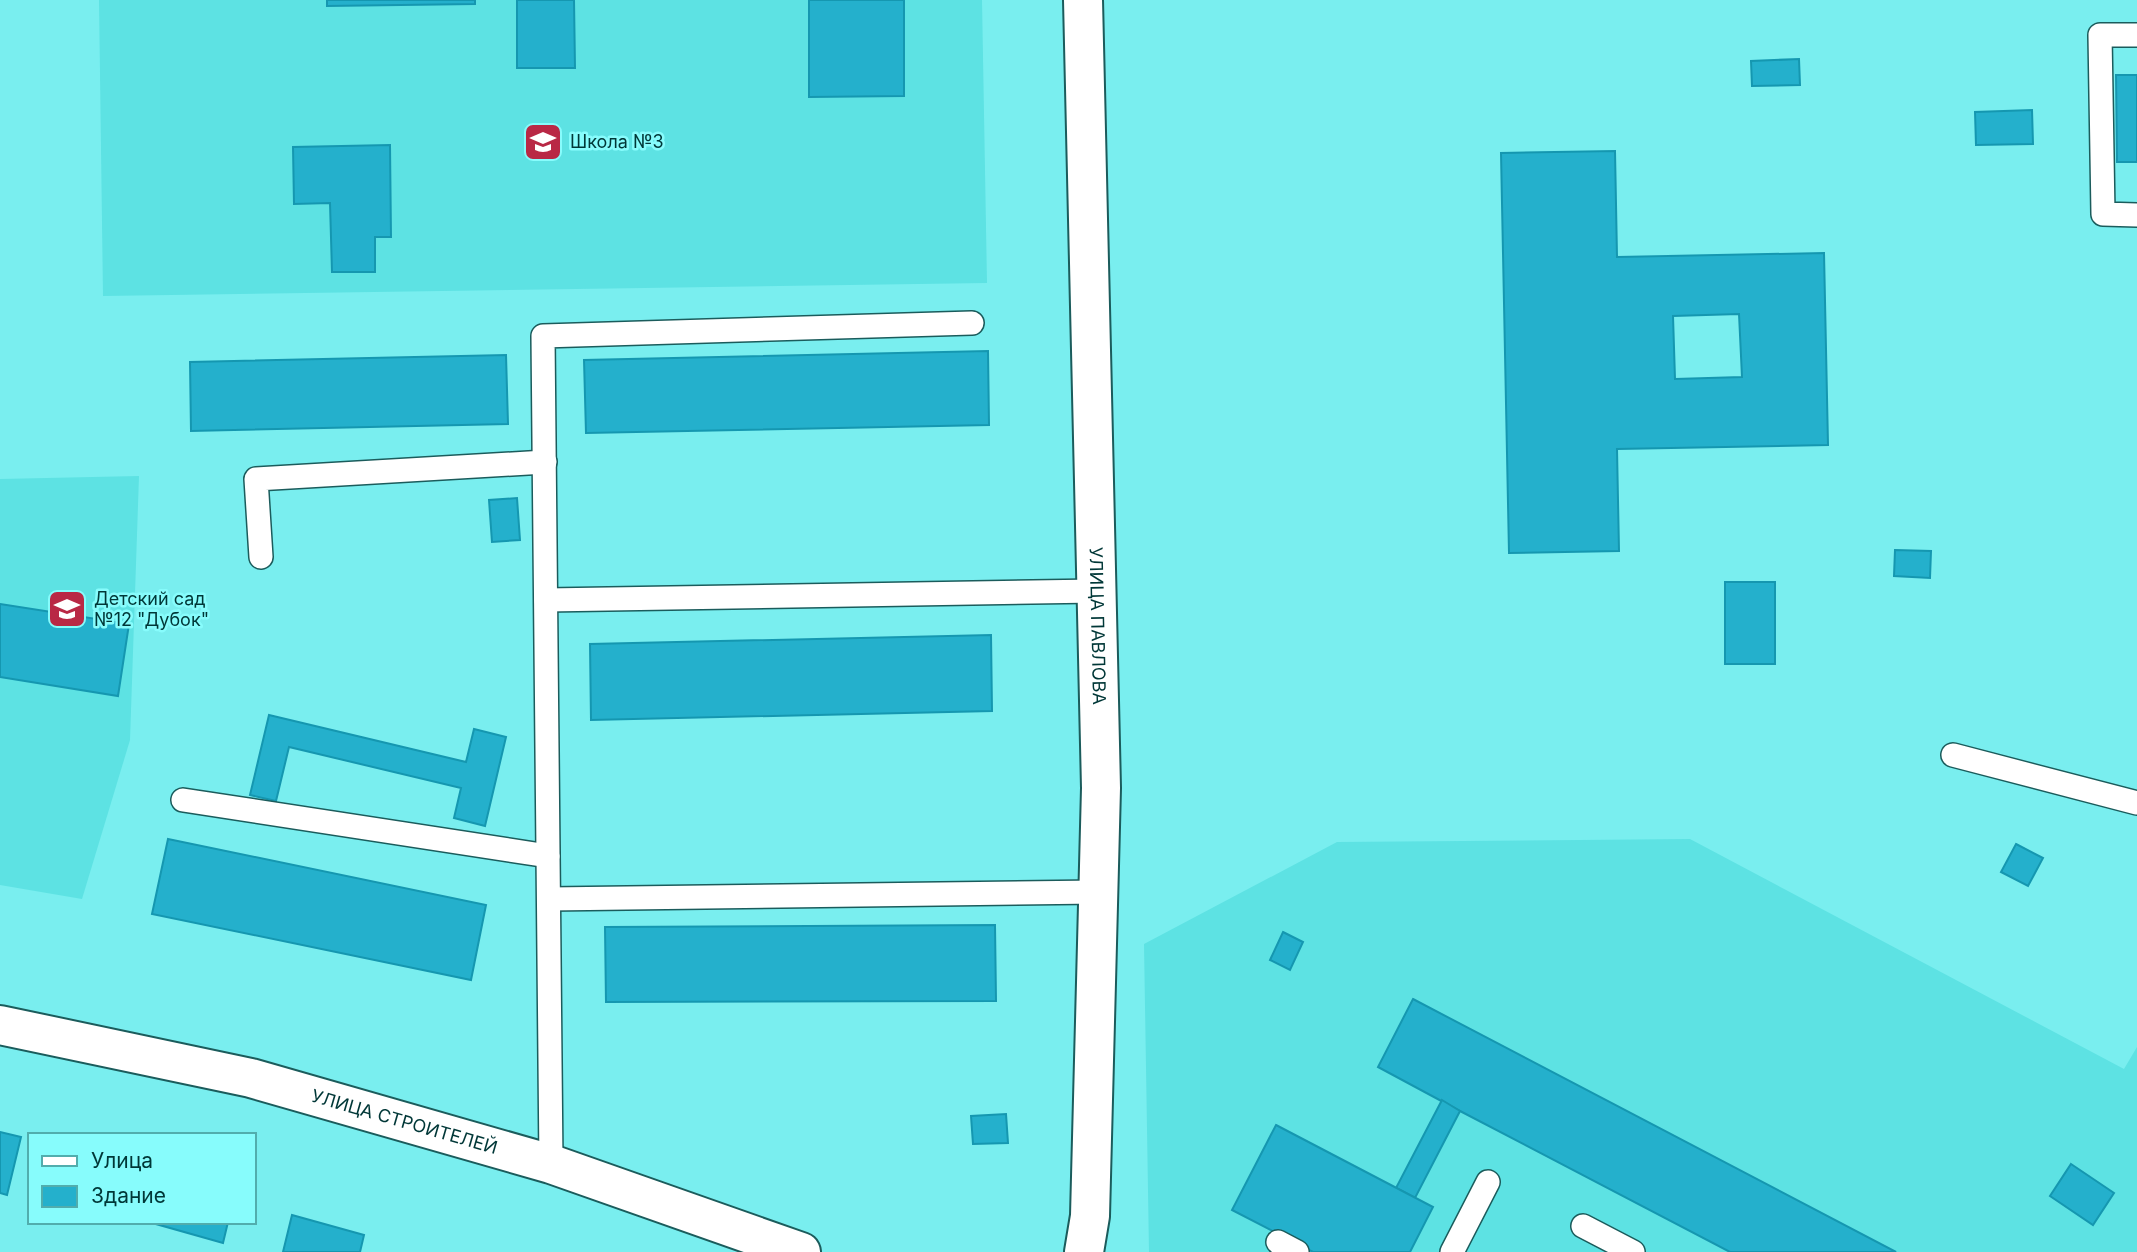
<svg xmlns="http://www.w3.org/2000/svg" width="2137" height="1252" font-family="Inter,sans-serif">
  <style>
    .built { fill: #5de2e3 }
    .building { fill: #24b0cc; stroke: #1597b0; stroke-width: 2; fill-rule: evenodd }
    .lines { fill: none; stroke-linecap: round; stroke-linejoin: round }
    .lane-casing { stroke: #1b5c5c; stroke-width: 26 }
    .secondary-casing { stroke: #1b5c5c; stroke-width: 42 }
    .lane { stroke: #fff; stroke-width: 23 }
    .secondary { stroke: #fff; stroke-width: 38 }
    .labels { text-anchor: middle; stroke-width: 5; stroke-linejoin: round; paint-order: stroke }
    .poi-label { font-size: 18px; fill: #003737; stroke: #87fcfc; text-anchor: start }
    .street-label { font-size: 18px; fill: #003737; stroke: #87fcfc }
  </style>
  <rect width="100%" height="100%" fill="#79eeef"/>
  <g class="built">
    <polygon points="99,0 982,0 987,283 103,296"/>
    <polygon points="139,476 130,740 82,899 0,885 0,479"/>
    <polygon points="1690,839 2124,1069 2137,1047 2137,1252 1149,1252 1144,944 1337,842"/>
  </g>
  <g class="building">
    <polygon points="327,0 475,0 475,4 327,6"/>
    <polygon points="517,0 574,0 575,68 517,68"/>
    <polygon points="809,0 904,0 904,96 809,97"/>
    <polygon points="1799,59 1800,85 1752,86 1751,61"/>
    <polygon points="2116,75 2137,75 2137,162 2117,162"/>
    <polygon points="2032,110 2033,144 1976,145 1975,112"/>
    <polygon points="390,145 391,237 375,237 375,272 332,272 330,203 294,204 293,147"/>
    <path d="M1615 151 1617 257 1824 253 1828 445 1617 449 1619 551 1509 553 1501 153ZM1739 314 1742 377 1675 379 1673 316Z"/>
    <polygon points="988,351 989,425 586,433 584,360"/>
    <polygon points="506,355 508,424 191,431 190,362"/>
    <polygon points="517,498 520,540 492,542 489,500"/>
    <polygon points="1895,550 1931,551 1930,578 1894,576"/>
    <rect x="1725" y="582" width="50" height="82"/>
    <polygon points="0,604 129,624 118,696 0,677"/>
    <polygon points="991,635 992,711 591,720 590,644"/>
    <polygon points="269,715 466,762 474,729 506,737 485,826 454,818 461,788 289,747 276,801 250,795"/>
    <polygon points="168,839 486,905 471,980 152,914"/>
    <polygon points="2016,844 2043,858 2028,886 2001,872"/>
    <polygon points="995,925 996,1001 606,1002 605,927"/>
    <polygon points="1283,932 1303,942 1290,970 1270,960"/>
    <polygon points="1413,999 1896,1252 1730,1252 1460,1111 1378,1067"/>
    <polygon points="1442,1100 1460,1111 1415,1198 1396,1188"/>
    <polygon points="1006,1114 1008,1143 973,1144 971,1116"/>
    <polygon points="1276,1125 1433,1207 1410,1252 1313,1252 1232,1210"/>
    <polygon points="0,1132 21,1137 7,1195 0,1193"/>
    <polygon points="2071,1164 2114,1193 2093,1225 2050,1196"/>
    <polygon points="292,1215 364,1235 360,1252 283,1252"/>
    <polygon points="157,1222 228,1222 223,1243 156,1224"/>
  </g>
  <g class="lines">
    <defs>
      <g id="lane">
        <polyline points="2137,35 2100,35 2103,214 2137,215"/>
        <polyline points="261,557 256,479 545,462"/>
        <polyline points="546,600 1097,591"/>
        <polyline points="1953,755 2137,803"/>
        <polyline points="183,800 548,856"/>
        <polyline points="549,899 1099,892"/>
        <polyline points="551,1164 543,336 972,323"/>
        <polyline points="1583,1226 1633,1252"/>
        <polyline points="1278,1242 1297,1252"/>
        <polyline points="1452,1252 1488,1182"/>
      </g>
      <g id="secondary">
        <path id="s1" d="M1083 0 1101 788 1090 1216 1084 1252"/>
        <path id="s2" d="M0 1025 251 1078 551 1164 801 1252"/>
      </g>
    </defs>
    <use href="#lane" class="lane-casing"/>
    <use href="#secondary" class="secondary-casing"/>
    <use href="#lane" class="lane"/>
    <use href="#secondary" class="secondary"/>
  </g>
  <defs>
    <symbol id="school-square" viewBox="-11 -11 22 22"><rect x="-9" y="-9" width="18" height="18" rx="4" fill="#b92845" stroke="#87fcfc"/><path d="M0-5L7-2L0 1L-7-2ZM-4 1L0 2.5L4 1V4Q0 6-4 4Z" fill="#fff"/></symbol>
  </defs>
  <g fill-rule="evenodd">
    <use href="#school-square" x="521" y="120" width="44" height="44"/>
    <use href="#school-square" x="45" y="587" width="44" height="44"/>
  </g>
  <g class="labels">
    <g class="poi-label">
      <text x="570" y="148">Школа №3</text>
      <text x="94" y="605">Детский сад<tspan x="94" dy="21">№12 "Дубок"</tspan></text>
    </g>
    <g class="street-label">
      <text dy="6" stroke="none"><textPath href="#s1" startOffset="626">УЛИЦА ПАВЛОВА</textPath></text>
      <text dy="6" stroke="none"><textPath href="#s2" startOffset="416">УЛИЦА СТРОИТЕЛЕЙ</textPath></text>
    </g>
  </g>
  <rect x="28" y="1133" width="228" height="91" fill="#87fcfc" stroke="#51adad" stroke-width="2"/>
  <rect x="42" y="1156" width="35" height="10" fill="#ffffff" stroke="#51adad" stroke-width="2"/>
  <text x="91" y="1168" font-size="21" fill="#003737">Улица</text>
  <rect x="42" y="1186" width="35" height="21" fill="#24b0cc" stroke="#51adad" stroke-width="2"/>
  <text x="91" y="1203" font-size="21" fill="#003737">Здание</text>
</svg>
